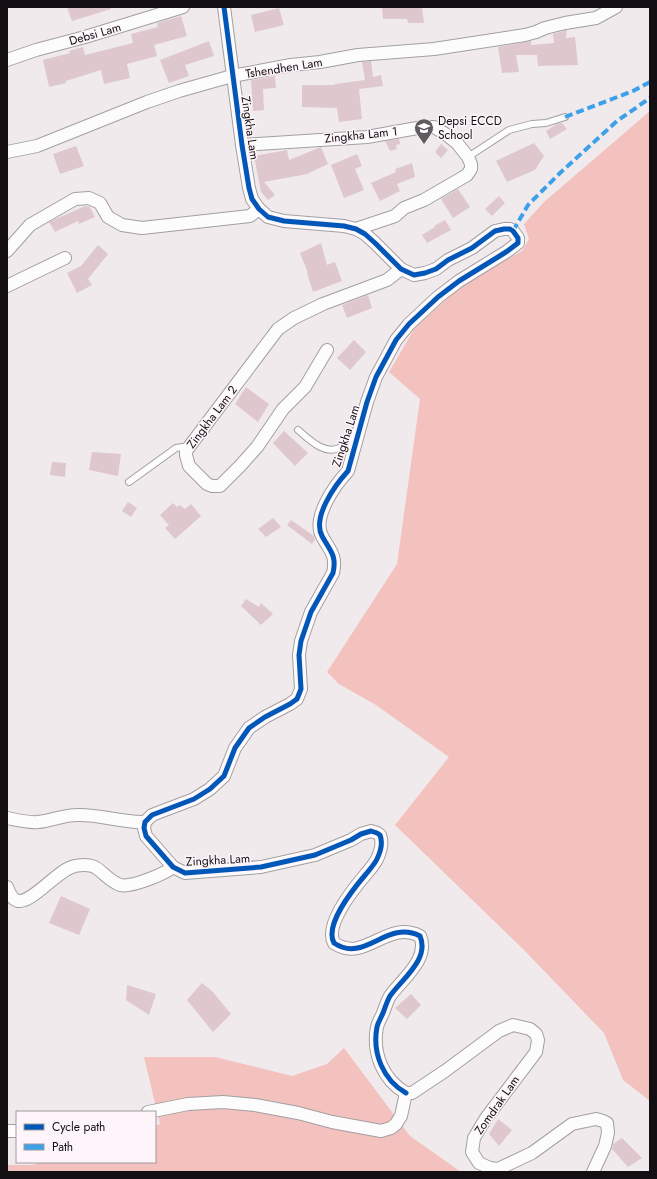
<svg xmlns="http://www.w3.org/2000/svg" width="657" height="1179" font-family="Jost,sans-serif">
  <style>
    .green { fill: #f3c1be }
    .building { fill: #dec8ce }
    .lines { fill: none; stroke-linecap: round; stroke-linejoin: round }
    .lane-casing { stroke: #a39fa1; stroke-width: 8 }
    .street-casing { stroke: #a39fa1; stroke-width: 14 }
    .lane { stroke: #fdfcfc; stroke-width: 6 }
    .street { stroke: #fdfcfc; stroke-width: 12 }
    .quiet { stroke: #3da1ea; stroke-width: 4; stroke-dasharray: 8 4; stroke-linecap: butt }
    .cycleway-casing { stroke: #fdf5fa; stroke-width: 8 }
    .cycleway { stroke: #0057b8; stroke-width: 5 }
    .labels { text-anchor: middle; stroke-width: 3; stroke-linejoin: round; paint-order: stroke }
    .street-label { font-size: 12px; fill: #120e11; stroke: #fdf5fa }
    .poi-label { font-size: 12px; fill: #120e11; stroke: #fdf5fa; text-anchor: start }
  </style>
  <rect width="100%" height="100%" fill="#f0eaed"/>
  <g class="green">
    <polygon points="650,111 650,1101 623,1080 604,1033 523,949 395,825 449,757 376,705 339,684 327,672 397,564 420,399 389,372 416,326 456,291 497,265 522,251 529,239 524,224 544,202"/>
    <polygon points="344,1048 410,1136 461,1172 7,1172 7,1165 32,1165 41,1162 155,1162 155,1126 160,1124 144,1057 215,1057 292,1076 327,1064"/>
  </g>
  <g class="building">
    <polygon points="67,7 111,7 111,9 72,21"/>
    <polygon points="382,7 422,7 424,23 408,23 407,19 383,19"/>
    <polygon points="279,8 284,25 255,32 251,15"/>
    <polygon points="181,16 187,36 154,45 157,56 127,64 130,78 104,84 101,70 66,81 66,83 49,87 43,60 70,53 69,51 83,47 85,55 133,43 131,34 158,27 157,23"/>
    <polygon points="567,30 566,38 575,37 578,65 538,66 537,55 516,55 519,72 502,73 498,47 531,41 531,45 554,43 553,34"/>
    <polygon points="209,41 214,56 185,65 189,76 169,83 160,60"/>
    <polygon points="371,61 373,77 381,75 383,86 359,89 362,119 339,122 337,108 302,107 302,85 335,85 335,84 365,80 362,62"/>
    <polygon points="275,76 276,88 263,89 264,110 253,111 251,80"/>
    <polygon points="562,123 567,129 550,139 546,131 557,124"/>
    <polygon points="399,139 400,144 396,145 397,149 390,151 385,141"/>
    <polygon points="534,143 544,156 535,170 507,182 496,161"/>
    <polygon points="441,144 448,150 441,158 435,152"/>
    <polygon points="76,146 84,166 60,174 53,154"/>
    <polygon points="321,147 328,164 307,174 264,182 275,195 268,200 261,192 254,156 287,150 289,160"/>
    <polygon points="357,154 362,166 355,169 364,190 344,198 331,165"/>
    <polygon points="412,163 415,177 397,184 400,191 380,201 371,183 396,172 395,169"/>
    <polygon points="458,189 470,207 453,218 441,199"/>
    <polygon points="499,196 505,203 492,216 485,209"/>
    <polygon points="85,206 90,207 95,217 79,224 78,221 55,232 49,222"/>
    <polygon points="445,220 451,230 427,243 422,235 435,227 434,226"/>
    <polygon points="321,243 327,265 335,262 342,281 313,292 307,273 308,273 300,253"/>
    <polygon points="98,245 108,254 88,279 92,285 77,293 67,273 81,266"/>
    <polygon points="368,295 372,308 347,318 342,305"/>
    <polygon points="354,340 366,352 350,370 337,358"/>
    <polygon points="246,387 269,404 258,422 235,404"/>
    <polygon points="284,431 308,453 295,466 273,443"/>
    <polygon points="92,452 121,454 118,476 89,470"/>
    <polygon points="52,462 66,463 65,477 50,475"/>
    <polygon points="128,502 137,508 131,517 122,511"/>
    <polygon points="173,503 177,507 180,505 185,509 191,504 201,516 175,539 165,528 169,525 160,515"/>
    <polygon points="273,518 281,527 266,537 258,529"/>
    <polygon points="291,520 314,536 315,540 312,544 287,525"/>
    <polygon points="246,599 259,607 261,603 273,614 261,625 241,606"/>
    <polygon points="61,896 90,909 79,935 49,923"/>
    <polygon points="202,983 212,991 231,1014 213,1032 187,1000"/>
    <polygon points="127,985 156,994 149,1015 126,1000"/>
    <polygon points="411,994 421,1005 407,1019 395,1008"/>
    <polygon points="498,1119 512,1130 499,1146 489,1134"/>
    <polygon points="622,1138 642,1158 628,1167 612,1149 613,1144"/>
  </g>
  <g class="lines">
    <defs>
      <g id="lane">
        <polyline points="468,157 509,130 532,124 546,123 565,117"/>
        <path d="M298 430C309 439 324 455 339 448 346 445 351 435 356 430"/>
        <polyline points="129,482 176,448 189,446"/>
      </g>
      <g id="street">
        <path d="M224 7 242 145 249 188 252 199 259 209 268 217 284 221 344 226 356 229 365 234 375 243 401 269 414 275 425 273 436 269 448 260 472 248 495 231 504 229H510L513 231 518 238V243L506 252 459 281 438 297 409 324 396 340 376 377 367 402 348 471C335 485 312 517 322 536 330 551 337 555 333 573L311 612 301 641 299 655 301 689 297 699 290 704 265 717 249 728 235 748 224 776 210 789 194 799 152 815 145 822 144 828 146 836 173 867 185 873 261 867 315 855 351 840 361 834 371 831 377 833 380 835C383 843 380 853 377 859 374 865 370 869 366 874 354 888 324 925 334 943 365 964 386 919 420 936 430 959 402 979 390 996 387 1001 385 1008 383 1013 381 1018 378 1022 377 1027 372 1053 383 1080 406 1093"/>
        <polyline points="7,60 36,50 85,37 183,7"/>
        <polyline points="242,145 367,137 423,127 434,127 447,135 457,143 468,157 471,164 471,169 467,175 424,200 404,208 395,216 356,229"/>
        <polyline points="7,152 37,146 147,102 179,91 232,76 291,65 320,62 358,55 434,49 525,35 536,32 545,28 565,23 596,18 616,7"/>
        <polyline points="7,251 30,225 75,199 89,198 100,203 108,217 122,225 142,228 250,216 259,209"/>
        <polyline points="7,286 65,258"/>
        <polyline points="327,350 305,387 283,409 257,447 240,466 220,486 212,486 207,484 189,466 186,455 186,451 278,329 294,318 323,304 387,280 401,269"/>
        <path d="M7 818C17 820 27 823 38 822 51 821 63 815 77 815 100 814 122 823 145 822"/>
        <path d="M7 887C9 892 12 900 18 901 33 903 58 869 75 866 99 861 99 874 116 883 119 885 124 886 128 885 138 884 165 874 173 867"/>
        <polyline points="406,1093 412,1093 445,1071 499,1031 513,1025 530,1029 536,1034 538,1040 536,1052 486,1118 474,1138 472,1152 479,1163 490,1168 498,1169 532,1153 572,1124 596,1119 603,1121 607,1123 608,1133 605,1146 593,1172"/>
        <polyline points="148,1112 188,1104 223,1102 255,1105 298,1113 332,1122 381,1131 391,1128 396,1124 401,1116 406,1093"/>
        <polyline points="7,1131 17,1131"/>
      </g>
    </defs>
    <use href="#lane" class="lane-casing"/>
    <use href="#street" class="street-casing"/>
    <use href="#lane" class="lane"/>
    <use href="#street" class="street"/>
    <g class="quiet">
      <polyline points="565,117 633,91 650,82"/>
      <polyline points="513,231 528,205 560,173 617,121 650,98"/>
    </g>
    <defs>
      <path id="cycleway" d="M224 7 242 145 249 188 252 199 259 209 268 217 284 221 344 226 356 229 365 234 375 243 401 269 414 275 425 273 436 269 448 260 472 248 495 231 504 229H510L513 231 518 238V243L506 252 459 281 438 297 409 324 396 340 376 377 367 402 348 471C335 485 312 517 322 536 330 551 337 555 333 573L311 612 301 641 299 655 301 689 297 699 290 704 265 717 249 728 235 748 224 776 210 789 194 799 152 815 145 822 144 828 146 836 173 867 185 873 261 867 315 855 351 840 361 834 371 831 377 833 380 835C383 843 380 853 377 859 374 865 370 869 366 874 354 888 324 925 334 943 365 964 386 919 420 936 430 959 402 979 390 996 387 1001 385 1008 383 1013 381 1018 378 1022 377 1027 372 1053 383 1080 406 1093"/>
    </defs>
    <use href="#cycleway" class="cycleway-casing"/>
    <use href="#cycleway" class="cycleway"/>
  </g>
  <defs>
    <symbol id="school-pin" viewBox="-11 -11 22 30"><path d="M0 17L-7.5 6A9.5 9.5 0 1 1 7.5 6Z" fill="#605b5e" stroke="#fdf5fa"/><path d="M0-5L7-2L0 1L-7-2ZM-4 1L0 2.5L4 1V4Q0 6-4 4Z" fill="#fff"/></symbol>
  </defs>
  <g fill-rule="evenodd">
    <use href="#school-pin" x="413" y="117" width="22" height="30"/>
  </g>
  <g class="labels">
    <g class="street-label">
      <text transform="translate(95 34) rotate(-16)" y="4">Debsi Lam</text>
      <text transform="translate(284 68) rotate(-9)" y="4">Tshendhen Lam</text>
      <text transform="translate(250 128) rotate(82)" y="4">Zingkha Lam</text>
      <text transform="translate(361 135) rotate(-6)" y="4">Zingkha Lam 1</text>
      <text transform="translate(212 417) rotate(-53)" y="4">Zingkha Lam 2</text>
      <text transform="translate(346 436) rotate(-72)" y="4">Zingkha Lam</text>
      <text transform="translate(218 860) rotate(-3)" y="4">Zingkha Lam</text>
      <text transform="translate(497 1105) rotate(-55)" y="4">Zomdrak Lam</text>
    </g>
    <g class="poi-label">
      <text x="438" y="125">Depsi ECCD<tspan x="438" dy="14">School</tspan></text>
    </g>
  </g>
  <rect width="657" height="1179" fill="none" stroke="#120e11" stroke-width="16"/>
  <rect x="16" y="1111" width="140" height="52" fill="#fdf5fa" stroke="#9f999d"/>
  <rect x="24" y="1124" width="20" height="6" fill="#0057b8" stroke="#9f999d"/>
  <text x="52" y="1131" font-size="12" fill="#120e11">Cycle path</text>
  <rect x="24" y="1144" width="20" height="6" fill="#3da1ea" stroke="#9f999d"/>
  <text x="52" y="1151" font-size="12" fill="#120e11">Path</text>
</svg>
